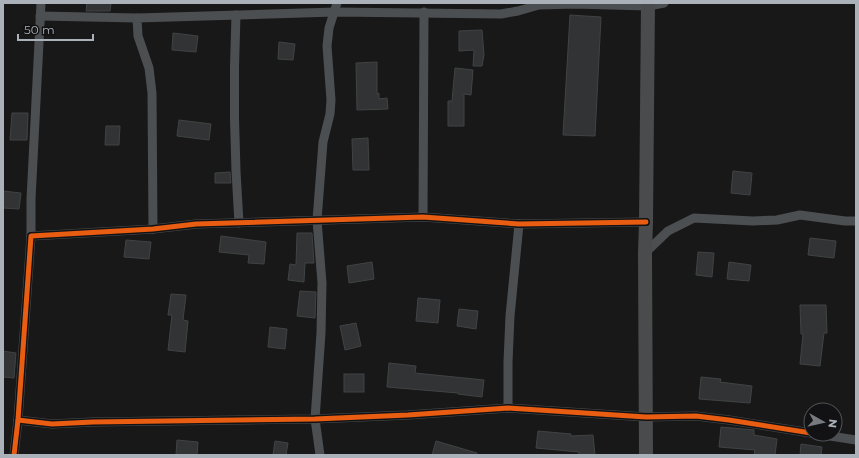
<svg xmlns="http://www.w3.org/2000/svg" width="859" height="458" font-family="Montserrat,sans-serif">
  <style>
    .building { fill: #323334; stroke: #404344 }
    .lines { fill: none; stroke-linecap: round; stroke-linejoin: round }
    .minor { stroke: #4c4f51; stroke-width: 9 }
    .primary { stroke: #4a4b4d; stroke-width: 14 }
    .cycleway-casing { stroke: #121214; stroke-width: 8 }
    .cycleway { stroke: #e95d12; stroke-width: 5 }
  </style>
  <rect width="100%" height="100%" fill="#181818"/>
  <g class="building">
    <polygon points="87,3 111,3 110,11 86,11"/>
    <polygon points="570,15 601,17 595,136 563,135"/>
    <polygon points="482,30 484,55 482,66 473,66 474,50 459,51 459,31"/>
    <polygon points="173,33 198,36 196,52 172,50"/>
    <polygon points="279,42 295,44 293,60 278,59"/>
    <polygon points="377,62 377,94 379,93 379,99 387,98 388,109 357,110 356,63"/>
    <polygon points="455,68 473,70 471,95 464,94 464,126 448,126 448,101 452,101"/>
    <polygon points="12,113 28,113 27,140 10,140"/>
    <polygon points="179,120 211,124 209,140 177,136"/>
    <polygon points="106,126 120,126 119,145 105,145"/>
    <polygon points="368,138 369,170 353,170 352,139"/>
    <polygon points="733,171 752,173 750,195 731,193"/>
    <polygon points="230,172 231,183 215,183 215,173"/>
    <polygon points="3,191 21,193 19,209 3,208"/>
    <polygon points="297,233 312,233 314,263 305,263 304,282 288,280 290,264 296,265"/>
    <polygon points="221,236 266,242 264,264 248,263 249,255 219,252"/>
    <polygon points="810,238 836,241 834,258 808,255"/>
    <polygon points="126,240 151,242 149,259 124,257"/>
    <polygon points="698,252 714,253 712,277 696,275"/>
    <polygon points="372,262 374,279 349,283 347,266"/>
    <polygon points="729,262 751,265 749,281 727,279"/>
    <polygon points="300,291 316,292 315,318 297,316"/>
    <polygon points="171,294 186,295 183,320 188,321 185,352 168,350 172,315 168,315"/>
    <polygon points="418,298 440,300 438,323 416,321"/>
    <polygon points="800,305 826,305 827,333 824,333 820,366 800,364 803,334 801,334"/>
    <polygon points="459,309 478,311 476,329 457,326"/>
    <polygon points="356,323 361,346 345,350 340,326"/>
    <polygon points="270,327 287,329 285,349 268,347"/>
    <polygon points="3,351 16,353 14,378 3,377"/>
    <polygon points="389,363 416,366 415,373 484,380 482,397 458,394 458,393 387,387"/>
    <rect x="344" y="374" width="20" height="18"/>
    <polygon points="701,377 721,379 720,382 752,386 750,403 699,399"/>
    <polygon points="721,427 754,430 754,435 777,439 775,455 754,455 755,450 719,447"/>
    <polygon points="538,431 571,434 571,436 593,435 595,455 579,455 579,452 536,448"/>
    <polygon points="177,440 198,442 197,455 176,455"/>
    <polygon points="275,441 288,443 286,455 273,455"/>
    <polygon points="436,441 477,453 477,455 432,455"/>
    <polygon points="801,444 822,447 821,455 800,455"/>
  </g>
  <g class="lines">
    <g class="minor">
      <path d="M236 15C233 84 234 153 239 223"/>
      <polyline points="40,16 137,18"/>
      <polyline points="423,217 424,12"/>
      <polyline points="153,229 152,93 149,68 138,36 137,18 335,12 501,14 518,11 539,5 574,4 648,6 664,3"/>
      <polyline points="31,236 31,199 41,3"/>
      <polyline points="645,253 668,231 694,218 753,221 777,220 800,215 845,221 856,221"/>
      <polyline points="508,408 508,362 510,316 519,224"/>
      <polyline points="18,420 52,424 93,422 315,419 408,415 508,408 646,417 696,416 729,420 811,433"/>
      <polyline points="817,434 856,440"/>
      <polyline points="14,455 18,420 31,236 153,229 196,224 423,217 519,224 646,222"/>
      <polyline points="320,455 315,419 321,333 322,283 317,220 323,142 330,114 331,100 327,46 329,28 337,3"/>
    </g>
    <polyline class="primary" points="646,455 645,253 646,222 648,3"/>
    <defs>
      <g id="cycleway">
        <polyline points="18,420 52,424 93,422 315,419 408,415 508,408 646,417 696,416 729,420 811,433"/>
        <polyline points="14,455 18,420 31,236 153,229 196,224 423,217 519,224 646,222"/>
      </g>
    </defs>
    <use href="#cycleway" class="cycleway-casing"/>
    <use href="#cycleway" class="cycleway"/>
  </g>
  <rect width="859" height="458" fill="none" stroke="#aab1b8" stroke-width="8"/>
  <g transform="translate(823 422) rotate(98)"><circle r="19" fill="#121214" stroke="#4f5256"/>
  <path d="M0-3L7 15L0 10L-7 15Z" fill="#777b80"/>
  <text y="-6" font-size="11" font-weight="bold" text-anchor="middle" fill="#aab1b8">N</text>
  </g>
  <path d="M18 34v6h75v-6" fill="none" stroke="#aab1b8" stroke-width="2"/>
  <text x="24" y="34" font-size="12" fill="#aab1b8" stroke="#121214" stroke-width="3" paint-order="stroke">50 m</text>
</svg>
